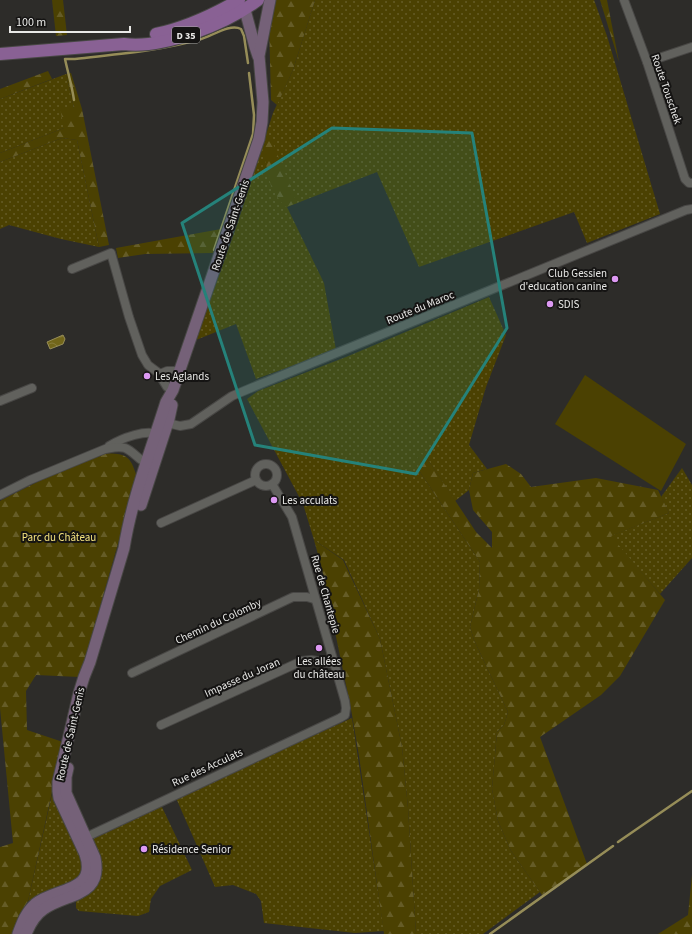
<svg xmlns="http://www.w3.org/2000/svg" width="692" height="934" font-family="'Source Sans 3',sans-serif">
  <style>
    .grass { fill: url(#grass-dots) }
    .forest { fill: url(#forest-firs) }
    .garden { fill: #4b4102 }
    .water { fill: url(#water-waves); stroke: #968d58 }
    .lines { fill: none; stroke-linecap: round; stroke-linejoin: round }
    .stream { stroke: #968d58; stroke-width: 2.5 }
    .minor-casing { stroke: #484745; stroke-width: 10 }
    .secondary-casing { stroke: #484745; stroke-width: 13 }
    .primary-casing { stroke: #484745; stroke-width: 14 }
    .minor { stroke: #61615d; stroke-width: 8 }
    .secondary { stroke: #756178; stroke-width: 11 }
    .primary { stroke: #896194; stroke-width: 12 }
    .marked { fill: #25827a; fill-opacity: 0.2; stroke: #25827a; stroke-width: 3; stroke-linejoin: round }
    .poi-dot { fill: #dd99f3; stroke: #151413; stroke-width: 1.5 }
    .labels { text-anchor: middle; stroke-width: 4; stroke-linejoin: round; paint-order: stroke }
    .shield { fill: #151413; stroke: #a9a9a7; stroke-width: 1 }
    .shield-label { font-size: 10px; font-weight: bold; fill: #e9e9e7 }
    .street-label { font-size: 11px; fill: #e9e9e7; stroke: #151413 }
    .poi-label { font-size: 11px; fill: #e9e9e7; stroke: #151413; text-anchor: start }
    .park-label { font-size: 11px; fill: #f5e37e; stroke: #151413 }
  </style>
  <defs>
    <pattern id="grass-dots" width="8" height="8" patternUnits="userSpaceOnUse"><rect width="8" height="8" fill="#4b4102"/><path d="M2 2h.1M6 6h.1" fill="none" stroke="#655c27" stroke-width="1.8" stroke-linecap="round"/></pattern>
    <pattern id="forest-firs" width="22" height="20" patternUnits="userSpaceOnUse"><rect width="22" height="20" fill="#4b4102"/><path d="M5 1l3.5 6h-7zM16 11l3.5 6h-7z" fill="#655c27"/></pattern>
    <pattern id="water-waves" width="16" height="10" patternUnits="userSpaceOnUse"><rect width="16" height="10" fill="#72661a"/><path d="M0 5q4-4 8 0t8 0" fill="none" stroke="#867c3b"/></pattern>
  </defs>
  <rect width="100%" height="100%" fill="#2d2c29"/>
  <g class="grass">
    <polygon points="315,0 594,0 607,36 660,214 587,243 574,212 419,267 377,172 287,207 324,283 336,350 256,379 236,324 196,340 237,225 273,113 293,70"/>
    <polygon points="66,74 74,108 64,108 64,128 0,153 0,99"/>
    <polygon points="62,138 77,140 99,247 61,239 9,225 0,229 0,162"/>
    <polygon points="489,297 506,335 486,387 469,445 487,469 473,473 469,490 455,501 425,455 420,472 480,562 479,589 470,627 474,640 508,712 504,725 497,732 492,789 498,821 511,851 540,892 483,934 416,934 408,808 402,747 380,639 344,560 314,540 303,504 247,399 258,391 346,357"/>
    <polygon points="682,468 692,485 692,558 660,594 610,536 669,513 661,497"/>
    <polygon points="352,718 384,931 355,933 264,923 261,901 256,894 233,885 215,887 176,798"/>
    <polygon points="52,794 56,800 84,860 82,874 75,882 28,901"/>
    <polygon points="161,805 192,870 160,886 151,899 149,912 138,916 79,911 76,908 76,902 79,898 94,838 97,836"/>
  </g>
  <g class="forest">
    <polygon points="52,0 63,0 67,35 56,36"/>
    <polygon points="276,0 315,0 293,70 277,105 271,100 269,23"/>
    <polygon points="600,0 607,0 619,62"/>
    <polygon points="48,71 52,79 0,99 0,89"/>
    <polygon points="71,73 82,109 109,245 99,247 77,140 62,138 0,162 0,153 64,128 60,108 74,108 66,74"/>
    <polygon points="267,133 274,146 297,203 286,207 280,201 271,186 262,147"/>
    <polygon points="221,229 213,253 145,254 118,258 116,248"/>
    <path d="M104 453C127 454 130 455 137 477L80 677 36 675 26 691 27 730 63 742 28 901 19 915 12 934H0V847L13 843 0 708V501C34 483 68 467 104 453Z"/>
    <polygon points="420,454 425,455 476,532 492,548 492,532 473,510 469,490 473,473 506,464 521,474 531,487 596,478 658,490 669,513 611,536 665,600 620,676 601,695 540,737 587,864 542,895 511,851 498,821 492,789 497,732 504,725 508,712 474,640 470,627 479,589 480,562 420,472 417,459"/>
    <polygon points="314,540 343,560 380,639 402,747 408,808 416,934 384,934 359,756 351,709 322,569"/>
    <polygon points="692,875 692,934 658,934 688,915"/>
  </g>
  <polygon class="garden" points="585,375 686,444 661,491 555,424"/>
  <polygon class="water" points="63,335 65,339 63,344 50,349 47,342"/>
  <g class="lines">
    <g class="stream">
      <path d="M74 100C72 86 68 73 65 59H75C117 54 159 51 201 39 212 36 230 23 241 29L244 36 248 63"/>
      <polyline points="214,250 253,134 254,115 249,73"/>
      <polyline points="618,842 692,791"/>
      <polyline points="490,934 613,846"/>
    </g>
    <defs>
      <g id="minor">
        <polyline points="624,0 647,62 685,179 689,183 692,183"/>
        <polyline points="647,62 692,47"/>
        <polyline points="72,269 111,253 129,317 142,355 148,365 160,374 162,379 167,387 173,390"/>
        <polyline points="160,374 167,371 179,371"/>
        <polyline points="0,401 32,388"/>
        <polyline points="163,422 180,426 191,424 232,396 251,388 686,210 692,209"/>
        <path d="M109 446C120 439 149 427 160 436"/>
        <circle cx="266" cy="475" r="11"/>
        <path d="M0 495 30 480 105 449C112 448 118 446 125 448 135 452 140 463 150 463"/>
        <polyline points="161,523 256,480"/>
        <polyline points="132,673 293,597 307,597 314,599"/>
        <polyline points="161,725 302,661 311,660 334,664"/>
        <polyline points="82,839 340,718 345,715 346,708 345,701 292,517 272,484"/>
      </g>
      <g id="secondary">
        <polyline points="245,10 255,47 258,56"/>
        <polyline points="141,505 169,419 172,405"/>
        <path d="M18 934C22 923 26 912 35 904 55 887 98 893 85 854L59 798 58 791V782L64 757 79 693 84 677 90 662 124 548C132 498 151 450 166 402L173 390 259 139 262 122 263 102 259 56 270 0"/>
        <path d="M26 934C30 924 35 915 44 909 67 893 103 897 95 858L66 793V777L68 768"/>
      </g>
      <g id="primary">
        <path d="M156 34C185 28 213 15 239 0"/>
        <path d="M0 54 124 44C164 49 226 24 258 0"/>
      </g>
    </defs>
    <use href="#minor" class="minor-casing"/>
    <use href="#secondary" class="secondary-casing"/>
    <use href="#primary" class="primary-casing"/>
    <use href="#minor" class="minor"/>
    <use href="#secondary" class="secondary"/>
    <use href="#primary" class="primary"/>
  </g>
  <path class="marked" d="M332 128 472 133 507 328 416 474 255 445 182 223Z"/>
  <g class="poi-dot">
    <circle cx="615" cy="279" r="4"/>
    <circle cx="550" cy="304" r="4"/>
    <circle cx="147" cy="376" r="4"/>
    <circle cx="274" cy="500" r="4"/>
    <circle cx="319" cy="648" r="4"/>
    <circle cx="144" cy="849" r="4"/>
  </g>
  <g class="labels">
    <rect class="shield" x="172" y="27" width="28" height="16" rx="3"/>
    <g class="shield-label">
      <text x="186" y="39">D 35</text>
    </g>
    <g class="street-label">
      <text transform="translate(667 89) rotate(71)" y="4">Route Touschek</text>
      <text transform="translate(230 225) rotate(-71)" y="4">Route de Saint-Genis</text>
      <text transform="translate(420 307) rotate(-22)" y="4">Route du Maroc</text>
      <text transform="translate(326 594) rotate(74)" y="4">Rue de Chantepie</text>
      <text transform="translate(218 621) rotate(-25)" y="4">Chemin du Colomby</text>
      <text transform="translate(242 677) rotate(-24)" y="4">Impasse du Joran</text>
      <text transform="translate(70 734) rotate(-77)" y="4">Route de Saint-Genis</text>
      <text transform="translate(207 767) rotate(-25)" y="4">Rue des Acculats</text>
    </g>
    <g class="poi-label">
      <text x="607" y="277" text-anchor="end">Club Gessien<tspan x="607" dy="13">d'education canine</tspan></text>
      <text x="558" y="308">SDIS</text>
      <text x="155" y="380">Les Aglands</text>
      <text x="282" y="504">Les acculats</text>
      <text x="319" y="665" text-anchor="middle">Les allées<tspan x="319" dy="13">du château</tspan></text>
      <text x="152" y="853">Résidence Senior</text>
    </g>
    <g class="park-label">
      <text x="59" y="541">Parc du Château</text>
    </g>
  </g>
  <path d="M10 26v6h120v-6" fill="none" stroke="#e9e9e7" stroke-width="2"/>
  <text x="16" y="26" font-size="12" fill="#e9e9e7" stroke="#151413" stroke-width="3" paint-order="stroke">100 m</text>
</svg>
